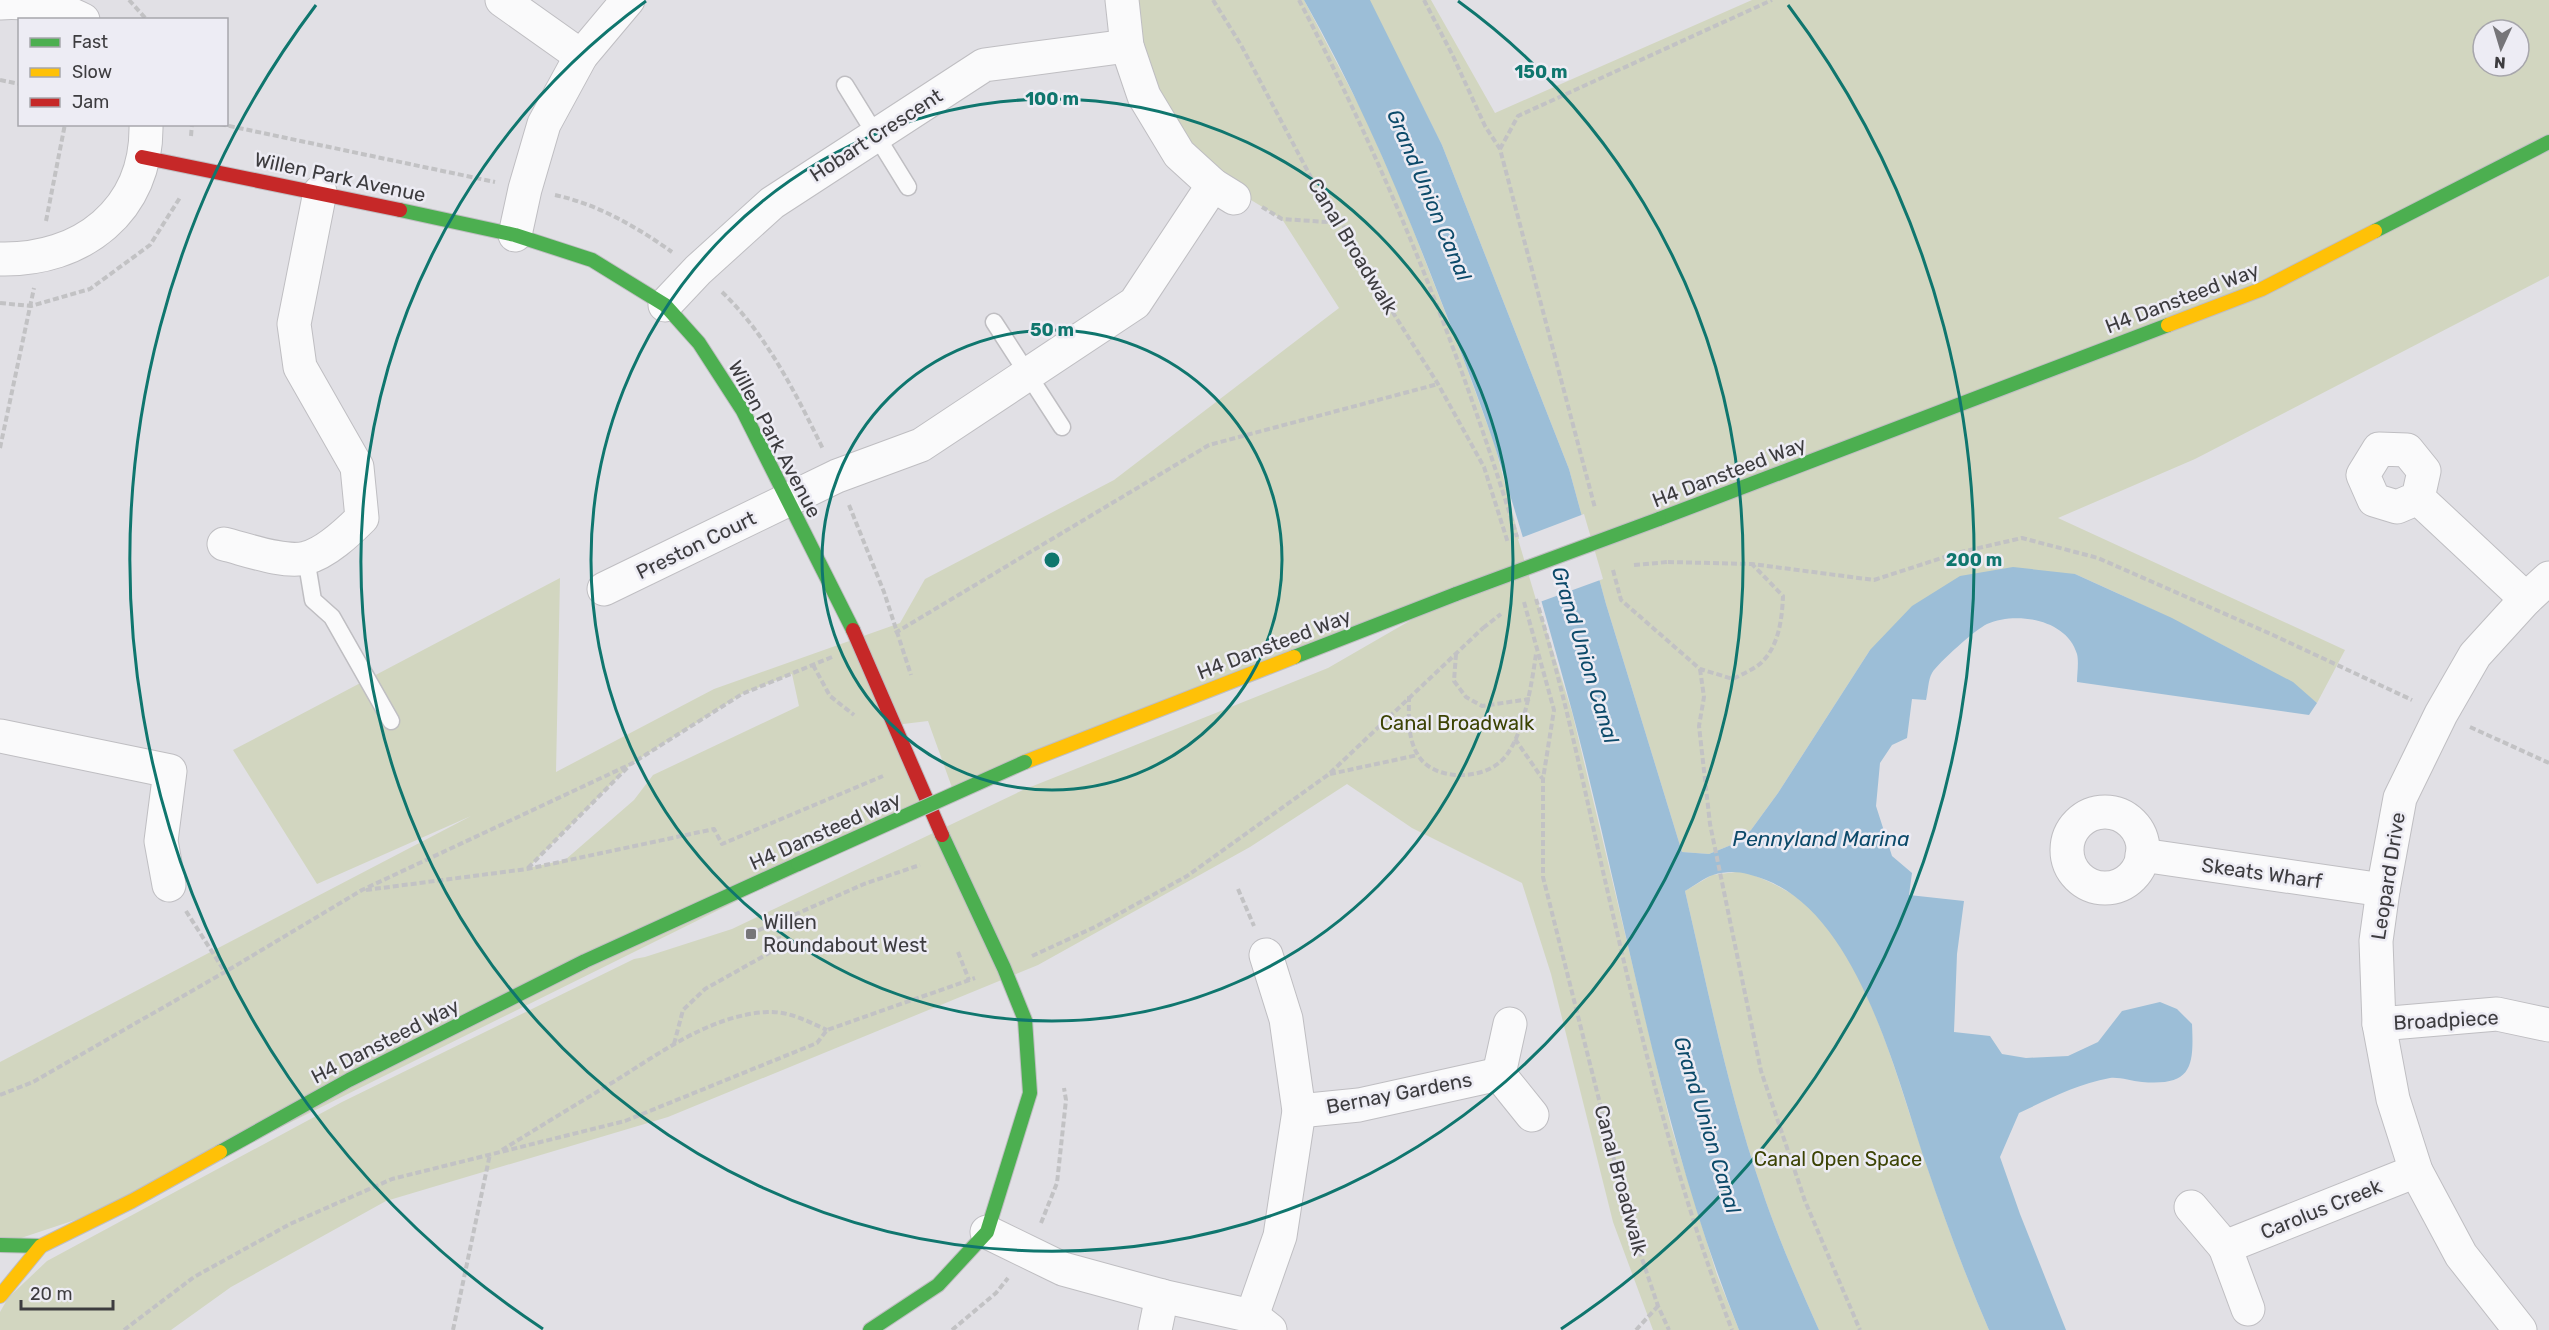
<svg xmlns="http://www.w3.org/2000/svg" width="2549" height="1330" font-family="Rubik,sans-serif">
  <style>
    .green { fill: #d2d6c0; fill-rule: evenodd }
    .water { fill: #9cbed7 }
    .pier { fill: #e1e0e5 }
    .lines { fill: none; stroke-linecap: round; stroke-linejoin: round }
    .lane-casing { stroke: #bfbec2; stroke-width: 19 }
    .street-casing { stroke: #bfbec2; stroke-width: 35 }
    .fast-casing { stroke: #bfbec2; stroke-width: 16 }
    .slow-casing { stroke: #bfbec2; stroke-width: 16 }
    .jam-casing { stroke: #bfbec2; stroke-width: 16 }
    .path { stroke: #c2c2c4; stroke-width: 4; stroke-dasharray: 6 3; stroke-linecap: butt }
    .lane { stroke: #fafafb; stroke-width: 16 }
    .street { stroke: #fafafb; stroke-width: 33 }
    .fast { stroke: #4caf50; stroke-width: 14 }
    .slow { stroke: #ffc107; stroke-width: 14 }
    .jam { stroke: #c62828; stroke-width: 14 }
    .fast-bridge-casing { stroke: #bfbec2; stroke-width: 16; stroke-linecap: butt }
    .path-bridge { stroke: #c2c2c4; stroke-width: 4; stroke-dasharray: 6 3; stroke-linecap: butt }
    .fast-bridge { stroke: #4caf50; stroke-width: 14 }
    .ring { fill: none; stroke: #0f766e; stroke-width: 3 }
    .poi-dot { fill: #767579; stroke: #edecf4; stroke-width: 2 }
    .labels { text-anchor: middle; stroke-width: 5; stroke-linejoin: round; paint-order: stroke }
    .street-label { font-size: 20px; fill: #3d3c3f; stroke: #edecf4 }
    .park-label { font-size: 20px; fill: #3c4304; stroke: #edecf4 }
    .poi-label { font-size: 20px; fill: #3d3c3f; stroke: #edecf4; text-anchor: start }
    .water-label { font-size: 21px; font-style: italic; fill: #0c4a6a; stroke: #edecf4 }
    .centre { fill: #0f766e; stroke: #edecf4; stroke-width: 3 }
    .ring-label { font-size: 18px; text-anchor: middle; font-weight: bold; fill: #0f766e; stroke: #edecf4; stroke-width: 5; stroke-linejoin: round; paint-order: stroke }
  </style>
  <rect width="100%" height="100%" fill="#e1e0e5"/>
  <g class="green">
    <path d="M1122 0H1304L1363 113 1402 201 1466 366 1495 446 1527 568 1572 712 1671 1126 1717 1275 1739 1330H1653L1613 1222 1551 974 1522 883 1412 828 1347 784 1250 847 1038 965 668 1117 386 1201 231 1287 171 1330H0V1312L8 1298 47 1261 342 1102 634 959 645 957 732 929 1023 790 1328 668 1451 597 954 793 928 721 895 725 928 806 132 1201 0 1245V1062L471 816 317 884 233 750 560 578 556 772 714 689 900 623 925 579 1114 480 1339 308 1282 219 1251 200 1234 198 1179 154ZM792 674 799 706 653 775 634 800 565 860 528 868 631 764 742 694Z"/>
    <path d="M1369 0H1431L1495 113 1752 0H2549V276L2195 459 2058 518 2345 650 2317 703C2288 679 2261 665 2228 648 2178 621 2127 597 2075 574L1870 650 1778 793 1751 830 1736 843 1709 854 1682 852 1606 604 1569 469 1442 145ZM2483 30H2519V66H2483Z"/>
    <path d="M1744 871C1767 881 1789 889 1808 906 1866 959 1894 1069 1919 1142 1940 1206 1962 1268 1989 1330H1819C1798 1283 1777 1236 1761 1187 1728 1091 1708 990 1685 891L1712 875Z"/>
  </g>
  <path class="water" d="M1304 0H1370L1442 145 1569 469 1606 604 1682 852 1709 854 1736 843 1751 830 1778 793 1870 650 1912 606 1960 576 2013 567 2075 574 2172 618 2253 661 2293 682 2317 703 2309 715 2077 682C2077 674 2079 662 2077 654 2067 619 2016 611 1987 624 1976 629 1938 663 1932 673 1928 680 1928 692 1926 700L1912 699 1907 738 1892 745 1880 763 1876 806 1892 856 1912 873 1909 895 1964 901 1957 954 1954 1032 1990 1036 2002 1054 2026 1058 2068 1056 2098 1042 2122 1011 2160 1002 2177 1009 2192 1024C2194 1067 2192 1086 2142 1082 2131 1081 2120 1077 2110 1078 2077 1084 2049 1099 2019 1113L2000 1157 2020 1214 2066 1330H1989C1965 1275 1945 1220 1926 1164 1896 1076 1859 917 1766 880 1747 873 1733 869 1713 875 1704 878 1694 886 1685 891 1708 990 1728 1091 1761 1187 1777 1236 1798 1283 1819 1330H1739C1659 1131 1627 918 1572 711 1548 623 1523 534 1495 447 1476 389 1453 332 1431 275 1394 180 1354 88 1304 0Z"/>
  <polygon class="pier" points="1584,514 1603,579 1537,603 1518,539"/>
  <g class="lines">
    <defs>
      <g id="lane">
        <polyline points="845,85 908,187"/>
        <polyline points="994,322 1062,427"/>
        <polyline points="306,558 313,600 332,617 391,721"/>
      </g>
      <g id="street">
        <polyline points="502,0 581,56"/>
        <polyline points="1122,0 1127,46 1144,96 1179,154 1213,185 1234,198"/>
        <path d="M0 3C30 1 56 6 83 20"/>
        <polyline points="515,235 525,189 544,124 581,56 628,0"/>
        <path d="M0 259C81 261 148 211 146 124"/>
        <polyline points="665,305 698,270 772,203 984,65 1127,46"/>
        <polyline points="2418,498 2397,507 2374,500 2363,475 2379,449 2407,450 2424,471 2418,498 2526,599"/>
        <path d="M224 544C245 549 285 564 306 558 326 553 348 532 362 518L357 467 300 367 294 324 320 192"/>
        <polyline points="604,589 837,476 921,445 1135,303 1213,185"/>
        <polyline points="0,736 170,771 161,841 169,885"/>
        <circle cx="2105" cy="850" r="38"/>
        <polyline points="2142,855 2383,890"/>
        <polyline points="1510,1024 1499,1074 1532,1115"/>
        <polyline points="2379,1024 2497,1014 2549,1025"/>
        <polyline points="1299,1111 1359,1105 1499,1074"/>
        <polyline points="2191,1207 2225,1247"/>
        <polyline points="987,1232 1063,1269 1162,1296 1252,1316 1270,1330"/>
        <polyline points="2248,1309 2225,1247 2416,1171"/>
        <polyline points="1252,1316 1280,1236 1299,1111 1286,1019 1266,955"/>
        <polyline points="1155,1330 1162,1296"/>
        <polyline points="2520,1330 2461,1255 2416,1171 2393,1099 2379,1024 2376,941 2383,890 2400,798 2441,714 2475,655 2526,599 2549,578"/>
      </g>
      <g id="fast">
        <polyline points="400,210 515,235 592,260 665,305 699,343 743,411 853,630"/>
        <polyline points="2375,231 2549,142"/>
        <polyline points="1659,519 2168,325"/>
        <polyline points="1294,657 1456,594"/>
        <polyline points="220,1152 349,1080 585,961 798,864"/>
        <polyline points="0,1245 41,1246"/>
        <polyline points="870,1330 938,1285 987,1232 1030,1093 1025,1020 1004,968 942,835"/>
      </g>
      <g id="slow">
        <polyline points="2168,325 2262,289 2375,231"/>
        <polyline points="1025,762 1294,657"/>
        <polyline points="0,1296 41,1246 132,1201 220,1152"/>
      </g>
      <g id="jam">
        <polyline points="142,157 400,210"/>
        <polyline points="853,630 942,835"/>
      </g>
    </defs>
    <use href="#lane" class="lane-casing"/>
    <use href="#street" class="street-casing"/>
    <use href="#fast" class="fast-casing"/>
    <use href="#slow" class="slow-casing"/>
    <use href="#jam" class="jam-casing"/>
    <g class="path">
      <polyline points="129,0 147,20"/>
      <polyline points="1213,0 1241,45 1315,185 1342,223 1368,273 1438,384 1484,467 1508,543"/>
      <path d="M1299 0C1389 172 1460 352 1517 537"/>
      <polyline points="1424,0 1453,56 1485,126 1500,149 1595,508"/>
      <polyline points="0,80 20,84"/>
      <polyline points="220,124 495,182"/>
      <polyline points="191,136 192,124"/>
      <polyline points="1500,149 1518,116 1772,0"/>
      <path d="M555 195C597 204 637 227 672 252"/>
      <polyline points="1262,207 1282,219 1342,223"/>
      <polyline points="46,221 65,124"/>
      <path d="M722 292C767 335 796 394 823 449"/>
      <polyline points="0,303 31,306 90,289 150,245 181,196"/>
      <polyline points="0,448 34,288"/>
      <polyline points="849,505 884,592 911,675"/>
      <polyline points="1668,562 1752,564 1874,580 1957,553 2022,538 2098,558 2273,635 2412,700"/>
      <path d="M1613 570 1621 600 1700 669 1733 679C1742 674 1755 669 1762 662 1779 645 1782 619 1783 596L1752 564"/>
      <path d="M1536 599C1563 687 1582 777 1602 867 1638 1024 1674 1180 1732 1330"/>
      <polyline points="1524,602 1554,710 1543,779 1543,877 1630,1223 1658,1306 1669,1330"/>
      <polyline points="895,633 1209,445 1438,384"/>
      <polyline points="1456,654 1454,681 1466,697 1482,706 1530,699"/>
      <polyline points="813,665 830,696 854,715"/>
      <polyline points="1700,669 1704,697 1699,726 1710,824 1761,1071 1805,1201 1860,1330"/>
      <path d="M1409 696C1409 716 1407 738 1418 755 1433 781 1480 780 1500 762 1523 743 1532 682 1536 654"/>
      <polyline points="2470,727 2549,763"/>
      <polyline points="1515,739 1542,778"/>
      <polyline points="1330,774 1418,755"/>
      <polyline points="528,868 628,767"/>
      <polyline points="1238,889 1254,926"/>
      <polyline points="366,890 527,869 714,829 722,844 883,776"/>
      <polyline points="186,911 225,972"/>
      <polyline points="778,922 864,884 920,865"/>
      <polyline points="958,952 969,980"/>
      <polyline points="1032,956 1095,927 1187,876 1329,774 1483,628"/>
      <polyline points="674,1044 683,1010 705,989 771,952 779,938 778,922 745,936"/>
      <polyline points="0,1095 33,1082 225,972 362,890 631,764 742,694 832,657"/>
      <path d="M502 1150C539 1127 577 1104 615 1081 660 1053 711 1015 767 1012 789 1011 807 1021 827 1030"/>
      <polyline points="1041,1223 1057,1183 1066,1100 1064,1088"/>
      <polyline points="124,1330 194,1277 290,1224 392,1179 625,1121 817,1043 827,1030 975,978"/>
      <polyline points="453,1330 490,1154"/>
      <polyline points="952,1330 996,1293 1008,1278"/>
      <polyline points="1636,1330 1658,1306"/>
    </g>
    <use href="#lane" class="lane"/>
    <use href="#street" class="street"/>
    <use href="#fast" class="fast"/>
    <use href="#slow" class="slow"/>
    <use href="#jam" class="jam"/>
    <defs>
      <g id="fast-bridge">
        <polyline points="1456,594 1659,519"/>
        <polyline points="798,864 1025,762"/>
      </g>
    </defs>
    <use href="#fast-bridge" class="fast-bridge-casing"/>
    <g class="path-bridge">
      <polyline points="1634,565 1668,562"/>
      <polyline points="1483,628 1501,614"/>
    </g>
    <use href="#fast-bridge" class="fast-bridge"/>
  </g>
  <g class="ring">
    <circle cx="1052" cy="560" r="230"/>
    <circle cx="1052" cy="560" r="461"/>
    <path d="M1458 1A691 691 0 1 1 646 1"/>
    <path d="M543 1329A922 922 0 0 1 316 5M1788 5A922 922 0 0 1 1561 1329"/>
  </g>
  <rect class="poi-dot" x="745" y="928" width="12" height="12" rx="3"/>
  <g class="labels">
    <g class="street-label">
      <text transform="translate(876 135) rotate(-33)" y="7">Hobart Crescent</text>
      <text transform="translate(340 177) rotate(12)" y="7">Willen Park Avenue</text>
      <text transform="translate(1353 246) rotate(59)" y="7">Canal Broadwalk</text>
      <text transform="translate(2182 298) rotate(-21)" y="7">H4 Dansteed Way</text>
      <text transform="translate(775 439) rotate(62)" y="7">Willen Park Avenue</text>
      <text transform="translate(1729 472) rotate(-21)" y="7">H4 Dansteed Way</text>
      <text transform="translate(696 545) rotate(-26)" y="7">Preston Court</text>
      <text transform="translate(1274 644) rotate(-21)" y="7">H4 Dansteed Way</text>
      <text transform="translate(825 831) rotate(-24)" y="7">H4 Dansteed Way</text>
      <text transform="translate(2262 873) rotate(8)" y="7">Skeats Wharf</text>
      <text transform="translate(2388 876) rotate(-81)" y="7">Leopard Drive</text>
      <text transform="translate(2446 1020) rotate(-3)" y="7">Broadpiece</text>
      <text transform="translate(385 1041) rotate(-27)" y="7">H4 Dansteed Way</text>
      <text transform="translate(1399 1093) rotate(-11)" y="7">Bernay Gardens</text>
      <text transform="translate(1621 1180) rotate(75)" y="7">Canal Broadwalk</text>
      <text transform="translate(2321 1209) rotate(-22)" y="7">Carolus Creek</text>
    </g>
    <g class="park-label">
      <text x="1457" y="730">Canal Broadwalk</text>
      <text x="1838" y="1166">Canal Open Space</text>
    </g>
    <g class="poi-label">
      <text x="763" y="929">Willen<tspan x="763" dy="23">Roundabout West</tspan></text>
    </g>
    <g class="water-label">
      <text transform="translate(1429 195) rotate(67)" y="7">Grand Union Canal</text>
      <text transform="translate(1585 655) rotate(73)" y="7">Grand Union Canal</text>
      <text x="1821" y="846">Pennyland Marina</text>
      <text transform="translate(1707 1125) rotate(73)" y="7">Grand Union Canal</text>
    </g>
  </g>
  <circle cx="1052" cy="560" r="9" class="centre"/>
  <g class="ring-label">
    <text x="1541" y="78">150 m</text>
    <text x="1052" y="105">100 m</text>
    <text x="1052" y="336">50 m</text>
    <text x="1974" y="566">200 m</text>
  </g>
  <rect x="18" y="18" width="210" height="108" fill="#edecf4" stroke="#a7a6ac" stroke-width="1.5"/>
  <rect x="30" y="38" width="30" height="9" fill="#4caf50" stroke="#a7a6ac" stroke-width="1.5"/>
  <text x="72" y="48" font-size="18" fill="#3d3c3f">Fast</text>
  <rect x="30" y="68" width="30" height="9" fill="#ffc107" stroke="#a7a6ac" stroke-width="1.5"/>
  <text x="72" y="78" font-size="18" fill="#3d3c3f">Slow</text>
  <rect x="30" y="98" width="30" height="9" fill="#c62828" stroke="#a7a6ac" stroke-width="1.5"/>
  <text x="72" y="108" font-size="18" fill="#3d3c3f">Jam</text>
  <g transform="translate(2501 48) rotate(184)"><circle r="28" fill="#edecf4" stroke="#a7a6ac" stroke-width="1.5"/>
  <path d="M0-4.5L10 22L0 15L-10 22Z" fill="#767579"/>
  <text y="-9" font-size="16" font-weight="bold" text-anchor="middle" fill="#3d3c3f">N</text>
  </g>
  <path d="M21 1300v9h92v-9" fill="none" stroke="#3d3c3f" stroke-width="3"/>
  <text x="30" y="1300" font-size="18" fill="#3d3c3f" stroke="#edecf4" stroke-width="4.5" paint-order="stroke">20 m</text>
</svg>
